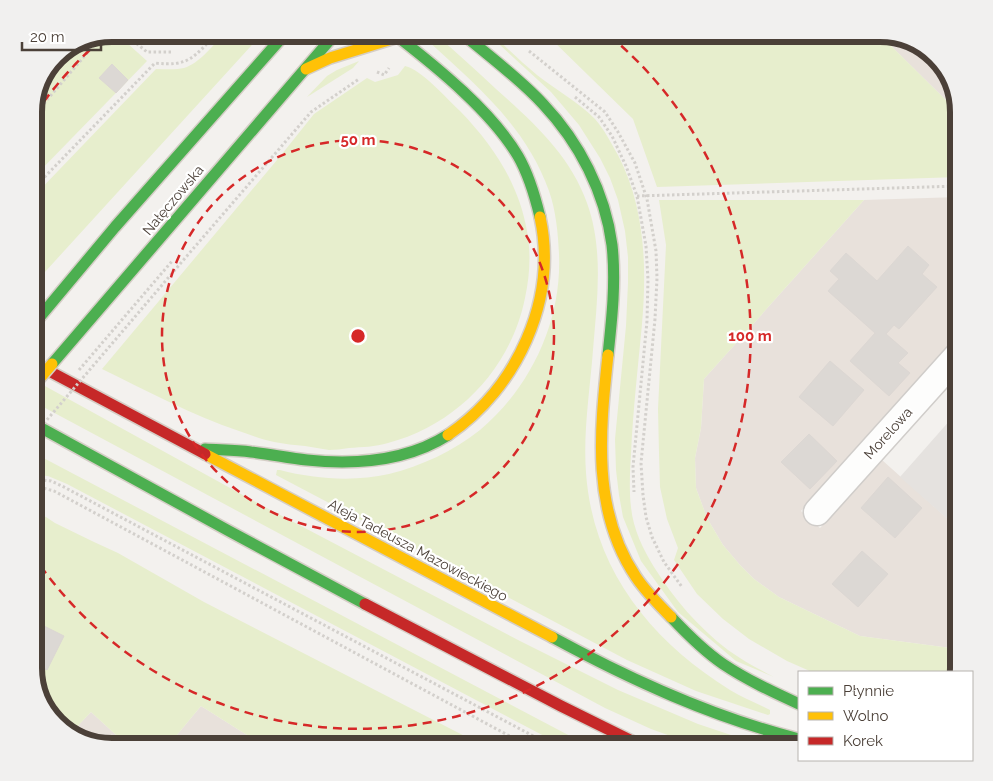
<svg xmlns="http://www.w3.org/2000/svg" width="993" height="781" font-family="Raleway,sans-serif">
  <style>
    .residential { fill: #e8e1db }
    .green { fill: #e7eecd }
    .parking { fill: #e5e2df }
    .building { fill: #dcd8d4; stroke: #dcd7d3 }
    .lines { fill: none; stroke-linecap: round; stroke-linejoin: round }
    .street-casing { stroke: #d0cdca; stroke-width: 29 }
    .fast-casing { stroke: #d5cec6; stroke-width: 14 }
    .slow-casing { stroke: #d5cec6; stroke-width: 14 }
    .jam-casing { stroke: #d5cec6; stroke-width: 14 }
    .path { stroke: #d3d0cc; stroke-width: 3; stroke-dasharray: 2.5 2.5; stroke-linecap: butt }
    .street { stroke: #fdfdfc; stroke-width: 26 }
    .fast { stroke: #4caf50; stroke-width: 11 }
    .slow { stroke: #ffc107; stroke-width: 11 }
    .jam { stroke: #c62828; stroke-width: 11 }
    .slow-bridge-casing { stroke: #d5cec6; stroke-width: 14; stroke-linecap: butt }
    .path-bridge { stroke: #d3d0cc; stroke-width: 3; stroke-dasharray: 2.5 2.5; stroke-linecap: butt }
    .slow-bridge { stroke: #ffc107; stroke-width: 11 }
    .ring { fill: none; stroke: #d62828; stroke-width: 2.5; stroke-dasharray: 9 6 }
    .labels { text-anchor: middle; stroke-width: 4.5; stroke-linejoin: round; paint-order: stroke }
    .street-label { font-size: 14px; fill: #4b4038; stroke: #fff }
    .rim { fill: none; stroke: #4b4038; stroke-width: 6 }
    .centre { fill: #d62828; stroke: #fff; stroke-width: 2.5 }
    .ring-label { font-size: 15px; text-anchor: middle; font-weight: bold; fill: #d62828; stroke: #fff; stroke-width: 4.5; stroke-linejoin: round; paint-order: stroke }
  </style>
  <rect width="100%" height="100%" fill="#f3f1ee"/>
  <g class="residential">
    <polygon points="879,34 932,53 951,78 959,112 959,118 952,106"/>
    <polygon points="959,197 959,335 801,511 820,528 882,460 959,529 959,648 958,649 860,636 779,597 754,579 740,565 723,545 707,518 696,488 695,458 701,428 704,379 864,200"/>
    <polygon points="201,706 266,747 167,747"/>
    <polygon points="91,712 129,747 112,747 72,732"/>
  </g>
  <g class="green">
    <polygon points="112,34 117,34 147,61 34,177 34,107 60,53"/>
    <path d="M224 34H262L34 284V196L156 69C165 69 176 70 184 68 200 63 213 45 224 34Z"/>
    <path d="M433 34H435C456 52 476 70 496 89 533 122 570 155 587 203 604 250 597 301 593 350 590 390 583 432 586 473 593 569 650 640 730 690 743 698 757 703 770 710V714L768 715 696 691 627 660 276 475 277 470H280C314 479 354 482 389 474 421 466 454 451 480 430 531 387 562 321 559 254 558 233 556 211 549 191 526 126 476 85 427 40Z"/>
    <path d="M488 34H492C507 48 521 62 537 75 556 90 578 102 595 119 604 129 611 143 618 155 645 207 647 267 642 324 638 367 633 410 631 454 630 471 629 490 631 507 633 529 643 549 654 567 674 599 698 627 728 650 742 660 758 669 774 677L736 661 678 612 641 561 623 517 619 495 616 470 615 439 626 326 628 283V257L625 231 618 200 610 178 600 158 579 125 551 92Z"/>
    <polygon points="546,34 879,34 952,106 959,118 959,177 657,187 633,119"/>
    <polygon points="359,61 353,68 307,97 327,76 337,70"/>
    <path d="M405 66C422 70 447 99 460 111 493 145 519 184 527 231 531 253 530 275 525 298 511 368 457 425 388 443 375 447 362 447 349 448 342 449 335 450 329 450 321 449 313 447 305 446 295 445 284 444 274 442 262 440 251 435 239 431 192 415 147 391 102 369L282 154 314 114 367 78 375 82 398 75Z"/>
    <polygon points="659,200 864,200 704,379 701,428 695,458 696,488 707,518 723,545 740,565 754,579 779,597 860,636 958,649 959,648 959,669 958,672 812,672 787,661 749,639 723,619 697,594 674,560 678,548 667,519 660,487 659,453 658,409 666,245"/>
    <polygon points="34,380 263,506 520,641 618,690 698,724 758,744 774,747 701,747 651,729 605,708 34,402"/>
    <polygon points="34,453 591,747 565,747 67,484 48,476 34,475"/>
    <polygon points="34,513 46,517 55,523 94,542 118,553 204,602 486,747 266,747 201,706 167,747 129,747 91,712 72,732 61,728 34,674"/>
  </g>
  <polygon class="parking" points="959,410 959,529 900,477"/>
  <g class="building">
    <polygon points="112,64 128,80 116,93 99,78"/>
    <polygon points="908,246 929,265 922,274 937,287 899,329 894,325 886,334 908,353 898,363 910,373 889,396 850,361 875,333 828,291 839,279 830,271 846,253 877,281"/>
    <polygon points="830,361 864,390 833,426 799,397"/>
    <polygon points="809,434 837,461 810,489 781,462"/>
    <polygon points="888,477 922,508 895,538 861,508"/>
    <polygon points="862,551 888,574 858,607 832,584"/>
    <polygon points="34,621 64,636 47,670 34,663"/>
  </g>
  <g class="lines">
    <defs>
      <polyline id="street" points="817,512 959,354"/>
      <g id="fast">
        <path d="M396 34 398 37C438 68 492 112 518 156 529 175 535 196 540 217"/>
        <path d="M463 34C490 57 519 78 543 104 579 142 605 192 612 245 616 281 612 318 608 355"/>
        <polyline points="34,324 115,227 285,34"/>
        <polyline points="52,364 335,34"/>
        <polyline points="34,424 229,531 365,604"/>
        <path d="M205 449C220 450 236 450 251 452 270 454 288 458 307 460 355 465 407 461 448 435"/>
        <path d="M671 617C687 634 704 651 723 664 747 680 773 692 799 704"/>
        <path d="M552 637C631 680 712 717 799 739"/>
      </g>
      <g id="slow">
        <polyline points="306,69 330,58 398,37"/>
        <path d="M608 355C600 430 591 510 636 577 646 592 658 604 671 617"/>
        <path d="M448 435C517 388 558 300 540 217"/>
        <polyline points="205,454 552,637"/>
      </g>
      <g id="jam">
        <polyline points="34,363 205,454"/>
        <polyline points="365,604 561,706 644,747"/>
      </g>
    </defs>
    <use href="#street" class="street-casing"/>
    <use href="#fast" class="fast-casing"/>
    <use href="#slow" class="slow-casing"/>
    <use href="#jam" class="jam-casing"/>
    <g class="path">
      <polyline points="125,34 147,52 171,52"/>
      <polyline points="510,34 520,44"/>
      <polyline points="529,51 605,112 618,132 635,163 647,199 656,251 657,278 655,319 641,463 643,495 646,517 652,537 664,562 682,587"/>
      <polyline points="377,72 384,75 389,68"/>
      <polyline points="575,97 599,117 612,136 626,166 637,196 646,246 648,279 647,321 633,467 634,492"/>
      <polyline points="34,115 100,38"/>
      <path d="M34 188 155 63C189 67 194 57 216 34"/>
      <polyline points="637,196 959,186"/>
      <polyline points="180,264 311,112 359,79"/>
      <polyline points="34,479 51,481 62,486 554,747"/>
      <polyline points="34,488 43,488 54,491 530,747"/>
    </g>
    <use href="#street" class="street"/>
    <use href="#fast" class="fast"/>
    <use href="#slow" class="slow"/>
    <use href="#jam" class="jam"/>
    <defs>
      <polyline id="slow-bridge" points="34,385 52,364"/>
    </defs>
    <use href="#slow-bridge" class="slow-bridge-casing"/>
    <g class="path-bridge">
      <polyline points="79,370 173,260"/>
      <polyline points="34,422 44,411"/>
      <polyline points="34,435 180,264"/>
    </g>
    <use href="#slow-bridge" class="slow-bridge"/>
  </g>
  <g class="ring">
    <circle cx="358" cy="336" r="196"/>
    <path d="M35 114A392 392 0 0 1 103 38M610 36A392 392 0 1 1 35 558"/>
  </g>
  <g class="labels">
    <g class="street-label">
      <text transform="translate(173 200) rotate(-50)" y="5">Nałęczowska</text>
      <text transform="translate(888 433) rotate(-48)" y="5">Morelowa</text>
      <text transform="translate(418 550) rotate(28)" y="5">Aleja Tadeusza Mazowieckiego</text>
    </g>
  </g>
  <path d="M0 0H993V781H0ZM112 42H880A70 70 0 0 1 950 112V668A70 70 0 0 1 880 738H112A70 70 0 0 1 42 668V112A70 70 0 0 1 112 42Z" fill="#f1f0ef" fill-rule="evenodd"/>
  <path class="rim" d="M112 42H880A70 70 0 0 1 950 112V668A70 70 0 0 1 880 738H112A70 70 0 0 1 42 668V112A70 70 0 0 1 112 42Z"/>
  <circle cx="358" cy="336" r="8" class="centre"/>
  <g class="ring-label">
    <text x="358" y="145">50 m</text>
    <text x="750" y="341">100 m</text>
  </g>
  <rect x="798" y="671" width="175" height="90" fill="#ffffff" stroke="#b7b3af"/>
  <rect x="808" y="687" width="25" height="8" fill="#4caf50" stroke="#b7b3af"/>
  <text x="843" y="696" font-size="15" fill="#4b4038">Płynnie</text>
  <rect x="808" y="712" width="25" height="8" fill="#ffc107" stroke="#b7b3af"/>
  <text x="843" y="721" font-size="15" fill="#4b4038">Wolno</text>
  <rect x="808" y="737" width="25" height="8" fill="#c62828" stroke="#b7b3af"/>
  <text x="843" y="746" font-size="15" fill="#4b4038">Korek</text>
  <path d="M22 42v8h79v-8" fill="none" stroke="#4b4038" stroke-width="2.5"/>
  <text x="30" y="42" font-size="15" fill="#4b4038" stroke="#ffffff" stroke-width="4" paint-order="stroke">20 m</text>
</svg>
